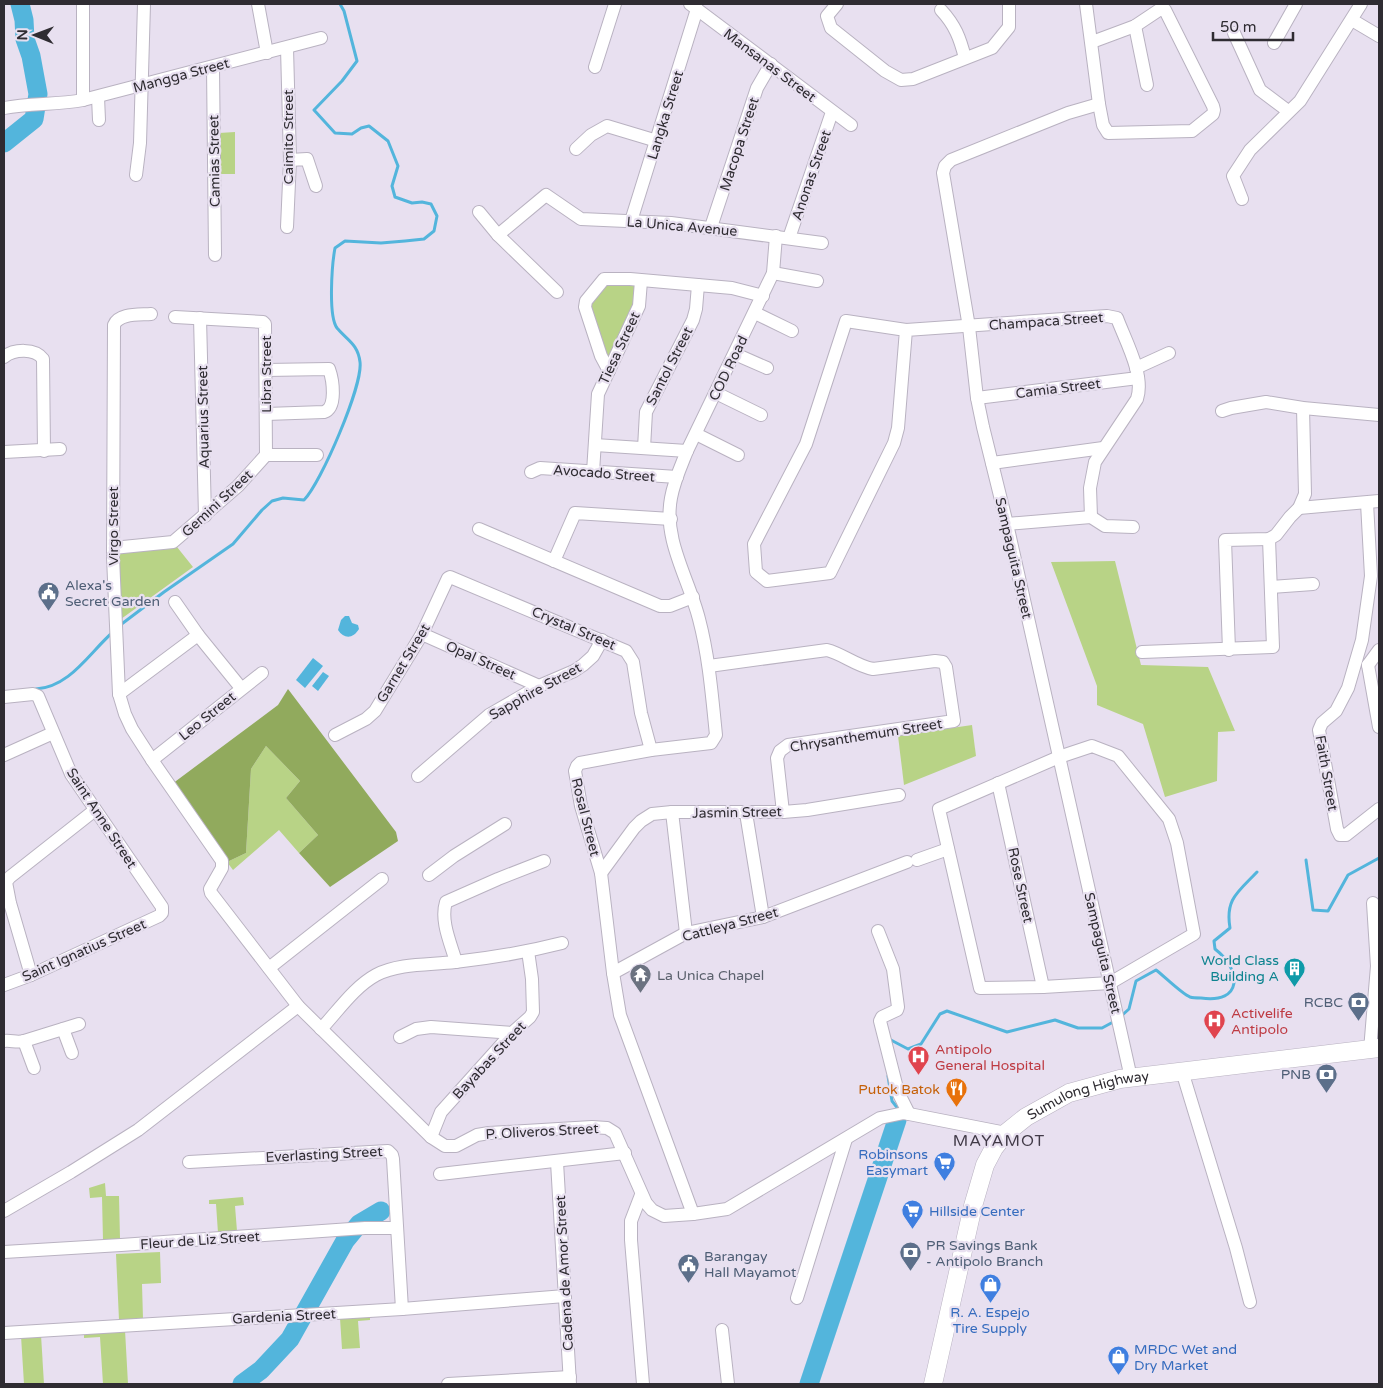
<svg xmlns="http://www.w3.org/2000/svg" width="1383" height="1388" font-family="'Varela Round',sans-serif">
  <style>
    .green { fill: #b8d386 }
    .forest { fill: #91aa5d }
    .water { fill: #53b5dc }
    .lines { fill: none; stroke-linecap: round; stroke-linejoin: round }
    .stream { stroke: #53b5dc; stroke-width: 3 }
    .river { stroke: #53b5dc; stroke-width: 19 }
    .minor-casing { stroke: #b9b2c1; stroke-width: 14 }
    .secondary-casing { stroke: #b9b2c1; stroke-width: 19 }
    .minor { stroke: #fff; stroke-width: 12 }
    .secondary { stroke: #fff; stroke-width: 18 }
    .labels { text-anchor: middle; stroke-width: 4.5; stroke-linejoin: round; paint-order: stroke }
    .street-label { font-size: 14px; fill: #2f2c32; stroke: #e8e0f0 }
    .service-label { font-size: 14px; fill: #4e5e75; stroke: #e8e0f0; text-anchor: start }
    .culture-label { font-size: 14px; fill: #0d838f; stroke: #e8e0f0; text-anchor: end }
    .worship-label { font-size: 14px; fill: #5b616d; stroke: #e8e0f0; text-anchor: start }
    .health-label { font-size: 14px; fill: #be3a42; stroke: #e8e0f0; text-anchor: start }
    .food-label { font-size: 14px; fill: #c56008; stroke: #e8e0f0; text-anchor: end }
    .shop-label { font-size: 14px; fill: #366cbe; stroke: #e8e0f0; text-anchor: start }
    .quarter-label { font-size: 16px; letter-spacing: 1px; fill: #423b48; stroke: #e8e0f0 }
  </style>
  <rect width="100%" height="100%" fill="#e8e0f0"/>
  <g class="green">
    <polygon points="235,132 235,174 219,174 219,133"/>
    <polygon points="605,282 635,284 633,304 609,357 605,353 589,304"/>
    <polygon points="177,547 193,567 121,619 119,551 171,549"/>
    <polygon points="1115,561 1141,665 1208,667 1235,731 1218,732 1217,781 1165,797 1143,724 1097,705 1097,686 1051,562"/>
    <polygon points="972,725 976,756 904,785 898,736"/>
    <polygon points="266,746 300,781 286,798 318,835 299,853 279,830 233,870 227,862 246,853 251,769"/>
    <polygon points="105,1183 106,1196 119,1196 120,1239 103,1241 102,1197 90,1198 89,1188"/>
    <polygon points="243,1197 244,1205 235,1206 237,1231 218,1233 216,1204 209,1204 209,1200"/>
    <polygon points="160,1252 161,1283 142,1284 143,1319 119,1320 116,1254"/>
    <polygon points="370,1316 370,1320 358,1321 360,1348 342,1349 340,1318"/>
    <polygon points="125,1330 128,1384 103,1384 100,1337 84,1338 84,1333"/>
    <polygon points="41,1335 44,1384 24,1384 21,1336"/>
  </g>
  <polygon class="forest" points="288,689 396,832 398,841 330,887 299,853 318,835 286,798 300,781 266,746 251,769 246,853 227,862 172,784 278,705"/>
  <g class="water">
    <path d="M345 616H349L352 623 358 625 359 629C353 639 344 639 338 630L341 620Z"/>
    <polygon points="313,658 323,666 305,688 296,680"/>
    <polygon points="323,672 329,676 318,691 312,686"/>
  </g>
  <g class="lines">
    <g class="stream">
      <path d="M119 626 164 592 233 544 262 510 272 501 283 498 304 500C321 483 363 385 360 362 358 344 347 340 337 328 328 316 332 264 335 248L345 241 381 243 405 241 424 239 434 231 437 216 431 204 422 202 412 203 395 197 392 186 398 166 388 141 369 126 361 128 352 134 335 133 314 110 342 81 357 61 344 11 340 4"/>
      <path d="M36 689C70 687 89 653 113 632"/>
      <polyline points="1306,860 1313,910 1328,911 1348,875 1379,858"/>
      <path d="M1120 1017 1129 1009 1136 981 1156 970C1164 976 1182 994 1190 997 1193 998 1198 998 1201 998 1243 1004 1242 970 1215 949L1214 941 1230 928C1225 899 1238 892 1257 872"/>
      <polyline points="889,1039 908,1049 921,1044 940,1014 947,1011 1007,1032 1055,1020 1078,1028 1102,1028 1115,1021"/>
      <polyline points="888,1076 892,1101 899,1110"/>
    </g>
    <g class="river">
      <polyline points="4,143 34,119 38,94 31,56 25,39 24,20 20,4"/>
      <polyline points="242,1384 261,1370 290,1339 345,1241 359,1224 381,1211"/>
      <polyline points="809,1384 897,1120"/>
    </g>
    <defs>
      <g id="minor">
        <polyline points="258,4 267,53"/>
        <polyline points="690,4 851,125"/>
        <polyline points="837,4 827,16 831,28 885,71 901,80 913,79 992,48 1009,27 1009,4"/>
        <polyline points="1086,4 1099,104 1103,125 1108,133 1192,131 1213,114 1214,110 1213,106 1165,10 1159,10 1135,26 1092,42"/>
        <path d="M941 10C955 25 960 38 965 58"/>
        <polyline points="1352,20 1379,36"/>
        <polyline points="1135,26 1147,85"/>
        <polyline points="1234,33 1260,90 1288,111"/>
        <polyline points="1274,43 1296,4"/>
        <polyline points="287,48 290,160 287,227"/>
        <polyline points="213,67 215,255"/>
        <polyline points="595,67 615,4"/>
        <polyline points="98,97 99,120"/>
        <polyline points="83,100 83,4"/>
        <polyline points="1099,104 1068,113 951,160 945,166 943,173 969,327 977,398 983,427 1007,524 1131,1078"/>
        <path d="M4 108C30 103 57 105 83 100L321 38"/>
        <polyline points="576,149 591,135 607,126 657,141"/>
        <polyline points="290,160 307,159 316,186"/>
        <polyline points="136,175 140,143 144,4"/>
        <polyline points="1242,199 1233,176 1250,150 1300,101 1361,4"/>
        <polyline points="479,212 498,235 557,292"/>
        <polyline points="631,221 697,9"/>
        <polyline points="711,227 757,88 771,64"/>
        <polyline points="498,235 546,195 581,219 671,223 822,243"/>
        <polyline points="789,238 832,112"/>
        <polyline points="773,273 817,281"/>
        <polyline points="755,313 792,331"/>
        <path d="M151 314C139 315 119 313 114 325L113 557 119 694 125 714 132 729 152 760 222 861V868L210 889 211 893 298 1006 431 1137 445 1146H456L477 1135 489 1133 592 1127 607 1128 615 1133 646 1203 652 1210 664 1216 693 1214 727 1209 880 1118 904 1113 1006 1133"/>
        <polyline points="175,317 263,322 265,324 266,455"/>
        <polyline points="200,318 205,516"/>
        <path d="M906 330 898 428 894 443 830 573 767 581 756 572 754 544 806 444 846 321 906 330 1107 316 1117 318C1125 340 1145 375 1137 399L1095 462 1090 488 1091 517"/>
        <polyline points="735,354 767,368"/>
        <path d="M4 357C14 349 35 348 43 359L44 451"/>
        <polyline points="1136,368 1169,353"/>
        <path d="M266 370 329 369C333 380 337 408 324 412L266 414"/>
        <polyline points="609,371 601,356 585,307 586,301 604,279 630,279 732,288 763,296"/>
        <polyline points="716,393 761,415"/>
        <polyline points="977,398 1138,378"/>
        <polyline points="1222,411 1231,408 1266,402 1303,408 1379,415"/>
        <polyline points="696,434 738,455"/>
        <polyline points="595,445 687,451"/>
        <polyline points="644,448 646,412 693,320 696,309 698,285"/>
        <polyline points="4,452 60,449"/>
        <polyline points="992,463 1103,448"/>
        <polyline points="531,472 540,468 677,477"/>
        <polyline points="593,472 598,394 639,306 641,281"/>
        <polyline points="1367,503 1371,576 1362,640 1348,688 1336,711 1322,723 1319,730 1337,829 1340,835 1346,835 1379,809"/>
        <polyline points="1299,508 1379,501"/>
        <polyline points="1091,517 1105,526 1133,527"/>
        <polyline points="1007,524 1091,517"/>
        <polyline points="479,529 660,606 670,606 693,597"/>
        <polyline points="113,548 173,542 238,486 266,455 317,455"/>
        <polyline points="554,561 575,513 671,519"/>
        <polyline points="1271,587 1313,584"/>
        <polyline points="175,602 198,635 241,688"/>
        <polyline points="422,634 539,686"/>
        <polyline points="1229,650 1225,540 1269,539 1276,535 1290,517 1299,508 1305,494 1303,408"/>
        <polyline points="1142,652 1273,647 1269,539"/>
        <polyline points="1368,665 1379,727"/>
        <polyline points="1368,665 1379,650"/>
        <path d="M709 666 827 650C843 654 856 666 873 669L935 661 943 662 946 667 954 721 788 745 780 751 777 758 783 812"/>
        <polyline points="119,694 198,635"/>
        <polyline points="4,697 33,694 38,696 71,774 162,907 162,913 159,916 31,975 4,985"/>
        <polyline points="335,735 366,719 375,711 422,634 448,578 450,577 626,651 633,662 641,713 651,750"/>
        <polygon points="1092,746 1118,756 1169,819 1177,843 1194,934 1110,983 1043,987 980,988 939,809 1059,757"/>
        <polyline points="4,755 53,733"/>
        <polyline points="152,760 262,673"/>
        <polyline points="418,776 489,715 539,686 574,671 583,665 593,656 602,640"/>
        <polyline points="998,783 1043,987"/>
        <polyline points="672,812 686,933"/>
        <polyline points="746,813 763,917"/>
        <polyline points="917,860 948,849"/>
        <polyline points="601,873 634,828 641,821 652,814 672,812 783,812 807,810 899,795"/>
        <polyline points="429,875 454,856 505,824"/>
        <polyline points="878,931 893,969 898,1007 897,1010 882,1017 880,1021 898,1092 909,1114"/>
        <path d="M456 962C451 944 440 921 446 902L498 879 544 861"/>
        <polyline points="269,968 382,879"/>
        <polyline points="613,973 686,933 763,917 907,862"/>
        <polyline points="31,975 10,903 6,882 10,877 95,810"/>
        <polyline points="63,1029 72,1053"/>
        <path d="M321 1029C338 1011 354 987 376 975 399 963 430 965 455 962 491 958 527 952 562 943"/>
        <polyline points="400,1037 416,1029 431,1027 512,1033"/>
        <path d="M4 1041C11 1040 17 1043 24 1041L79 1024"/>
        <polyline points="24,1041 34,1068"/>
        <polyline points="1370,1050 1377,966 1373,903"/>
        <polyline points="1182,1071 1236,1248 1250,1302"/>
        <polyline points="431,1137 441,1112 512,1033 530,1017 533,1012 532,979 528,951"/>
        <polyline points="189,1162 388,1151 392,1155 393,1159 402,1309"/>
        <polyline points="557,1162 570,1384"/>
        <polyline points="440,1174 625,1153"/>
        <polyline points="641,1195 631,1221 631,1240 643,1384"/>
        <polyline points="4,1211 71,1172 138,1130 298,1006"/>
        <path d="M693 1214 620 1015 613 973 601 873 581 806 575 771 577 766 580 763 651 750 711 743 716 735C712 696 709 657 699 619 689 579 663 540 671 498 674 481 681 466 687 451L773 273 776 236"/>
        <polyline points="4,1252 121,1245 365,1228 396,1228"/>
        <polyline points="797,1298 846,1139"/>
        <polyline points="722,1330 728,1384"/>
        <polyline points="4,1333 402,1309 565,1296"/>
        <polyline points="448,1384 570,1377"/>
      </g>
      <g id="secondary">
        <path id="s1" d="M933 1384 973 1206 985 1165 994 1148 1006 1133 1026 1117 1069 1093 1120 1079 1379 1048"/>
      </g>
    </defs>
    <use href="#minor" class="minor-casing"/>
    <use href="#secondary" class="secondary-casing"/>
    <use href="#minor" class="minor"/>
    <use href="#secondary" class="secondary"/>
  </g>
  <defs>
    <symbol id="civic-pin" viewBox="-11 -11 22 30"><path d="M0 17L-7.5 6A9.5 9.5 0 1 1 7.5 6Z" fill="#5c6f8a" stroke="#e8e0f0"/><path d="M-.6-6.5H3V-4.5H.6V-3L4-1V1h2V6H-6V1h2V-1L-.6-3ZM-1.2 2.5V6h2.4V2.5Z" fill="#fff"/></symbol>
    <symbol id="building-pin" viewBox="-11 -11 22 30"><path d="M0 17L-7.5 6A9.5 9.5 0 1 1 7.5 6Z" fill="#0f9aa8" stroke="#e8e0f0"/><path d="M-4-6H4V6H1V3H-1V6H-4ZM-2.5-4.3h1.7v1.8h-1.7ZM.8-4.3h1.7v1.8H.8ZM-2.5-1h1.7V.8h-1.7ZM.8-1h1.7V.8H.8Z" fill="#fff"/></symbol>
    <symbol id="temple-pin" viewBox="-11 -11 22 30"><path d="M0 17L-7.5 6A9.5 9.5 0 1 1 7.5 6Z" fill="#6b7280" stroke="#e8e0f0"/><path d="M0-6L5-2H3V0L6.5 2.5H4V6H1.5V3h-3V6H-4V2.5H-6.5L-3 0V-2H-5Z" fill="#fff"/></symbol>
    <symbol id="bank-pin" viewBox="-11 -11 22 30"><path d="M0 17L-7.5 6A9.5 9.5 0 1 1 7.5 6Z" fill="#5c6f8a" stroke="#e8e0f0"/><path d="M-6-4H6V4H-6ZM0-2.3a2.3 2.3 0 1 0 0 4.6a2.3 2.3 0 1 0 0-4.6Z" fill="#fff"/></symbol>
    <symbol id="hospital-pin" viewBox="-11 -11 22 30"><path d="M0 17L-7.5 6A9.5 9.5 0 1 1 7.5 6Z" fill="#e0444e" stroke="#e8e0f0"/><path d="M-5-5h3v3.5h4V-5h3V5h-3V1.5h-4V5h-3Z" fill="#fff"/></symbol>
    <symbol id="restaurant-pin" viewBox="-11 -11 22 30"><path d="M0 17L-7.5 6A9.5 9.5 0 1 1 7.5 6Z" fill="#e8710a" stroke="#e8e0f0"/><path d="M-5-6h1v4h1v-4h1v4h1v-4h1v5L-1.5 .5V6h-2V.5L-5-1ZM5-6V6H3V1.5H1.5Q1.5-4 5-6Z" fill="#fff"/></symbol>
    <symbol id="supermarket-pin" viewBox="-11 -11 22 30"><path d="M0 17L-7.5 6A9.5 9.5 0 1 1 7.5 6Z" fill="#3f7fe0" stroke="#e8e0f0"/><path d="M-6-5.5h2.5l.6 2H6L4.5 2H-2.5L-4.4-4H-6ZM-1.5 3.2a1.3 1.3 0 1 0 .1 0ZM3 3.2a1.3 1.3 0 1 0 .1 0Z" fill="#fff"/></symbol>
    <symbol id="shop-pin" viewBox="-11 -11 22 30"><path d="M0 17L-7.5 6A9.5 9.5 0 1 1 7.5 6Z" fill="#3f7fe0" stroke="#e8e0f0"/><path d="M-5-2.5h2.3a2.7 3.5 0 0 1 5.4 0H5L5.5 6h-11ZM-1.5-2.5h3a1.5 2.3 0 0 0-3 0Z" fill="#fff"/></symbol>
  </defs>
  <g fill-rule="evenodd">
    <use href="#civic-pin" x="36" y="580" width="25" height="34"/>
    <use href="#building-pin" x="1282" y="956" width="25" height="34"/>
    <use href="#temple-pin" x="628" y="962" width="25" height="34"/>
    <use href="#bank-pin" x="1346" y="990" width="25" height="34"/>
    <use href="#hospital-pin" x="1202" y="1008" width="25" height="34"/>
    <use href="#hospital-pin" x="906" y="1044" width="25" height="34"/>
    <use href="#bank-pin" x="1314" y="1062" width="25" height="34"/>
    <use href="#restaurant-pin" x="944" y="1076" width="25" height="34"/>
    <use href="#supermarket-pin" x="932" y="1150" width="25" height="34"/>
    <use href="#supermarket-pin" x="900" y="1198" width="25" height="34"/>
    <use href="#bank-pin" x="898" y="1240" width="25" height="34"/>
    <use href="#civic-pin" x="676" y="1252" width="25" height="34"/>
    <use href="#shop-pin" x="978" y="1272" width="25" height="34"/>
    <use href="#shop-pin" x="1106" y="1344" width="25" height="34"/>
  </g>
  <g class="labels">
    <g class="street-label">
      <text transform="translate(770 65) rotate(37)" y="5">Mansanas Street</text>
      <text transform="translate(181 75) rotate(-15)" y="5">Mangga Street</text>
      <text transform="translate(665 115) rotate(-73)" y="5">Langka Street</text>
      <text transform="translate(288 137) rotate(-90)" y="5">Caimito Street</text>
      <text transform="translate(739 144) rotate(-72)" y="5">Macopa Street</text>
      <text transform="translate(214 161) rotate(-91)" y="5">Camias Street</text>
      <text transform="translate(811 175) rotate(-71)" y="5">Anonas Street</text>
      <text transform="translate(682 226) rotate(5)" y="5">La Unica Avenue</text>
      <text transform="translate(1046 321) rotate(-4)" y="5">Champaca Street</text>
      <text transform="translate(619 348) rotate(-65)" y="5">Tiesa Street</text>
      <text transform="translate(669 366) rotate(-63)" y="5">Santol Street</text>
      <text transform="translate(728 368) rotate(-64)" y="5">COD Road</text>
      <text transform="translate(266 374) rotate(-90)" y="5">Libra Street</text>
      <text transform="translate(1058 388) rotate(-7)" y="5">Camia Street</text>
      <text transform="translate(203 417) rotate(-91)" y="5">Aquarius Street</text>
      <text transform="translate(604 473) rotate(4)" y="5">Avocado Street</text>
      <text transform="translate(217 503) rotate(-43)" y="5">Gemini Street</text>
      <text transform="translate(113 526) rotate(-90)" y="5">Virgo Street</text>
      <text transform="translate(1014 558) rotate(77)" y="5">Sampaguita Street</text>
      <text transform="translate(574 628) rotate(23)" y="5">Crystal Street</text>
      <text transform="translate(481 660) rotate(24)" y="5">Opal Street</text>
      <text transform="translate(403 663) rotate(-59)" y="5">Garnet Street</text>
      <text transform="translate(535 691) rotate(-29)" y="5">Sapphire Street</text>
      <text transform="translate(207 716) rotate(-39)" y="5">Leo Street</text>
      <text transform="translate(866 735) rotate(-9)" y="5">Chrysanthemum Street</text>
      <text transform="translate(1327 773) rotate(80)" y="5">Faith Street</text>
      <text transform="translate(737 812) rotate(-1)" y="5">Jasmin Street</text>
      <text transform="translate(586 817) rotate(76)" y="5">Rosal Street</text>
      <text transform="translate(102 818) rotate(57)" y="5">Saint Anne Street</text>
      <text transform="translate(1021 885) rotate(78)" y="5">Rose Street</text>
      <text transform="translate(730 924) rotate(-15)" y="5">Cattleya Street</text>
      <text transform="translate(84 950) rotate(-24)" y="5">Saint Ignatius Street</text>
      <text transform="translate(1103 953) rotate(77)" y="5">Sampaguita Street</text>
      <text transform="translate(489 1060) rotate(-47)" y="5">Bayabas Street</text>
      <text dy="5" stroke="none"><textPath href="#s1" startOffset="356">Sumulong Highway</textPath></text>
      <text transform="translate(542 1131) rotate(-3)" y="5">P. Oliveros Street</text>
      <text transform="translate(324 1154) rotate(-3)" y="5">Everlasting Street</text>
      <text transform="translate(200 1240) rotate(-4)" y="5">Fleur de Liz Street</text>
      <text transform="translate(564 1273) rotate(-93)" y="5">Cadena de Amor Street</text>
      <text transform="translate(284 1316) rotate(-3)" y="5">Gardenia Street</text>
    </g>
    <g class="service-label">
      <text x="65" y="590">Alexa's<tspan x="65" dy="16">Secret Garden</tspan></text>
      <text x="1343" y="1007" text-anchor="end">RCBC</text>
      <text x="1311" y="1079" text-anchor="end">PNB</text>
      <text x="926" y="1250">PR Savings Bank<tspan x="926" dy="16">- Antipolo Branch</tspan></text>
      <text x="704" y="1261">Barangay<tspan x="704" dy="16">Hall Mayamot</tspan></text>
    </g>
    <g class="culture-label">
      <text x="1279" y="965">World Class<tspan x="1279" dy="16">Building A</tspan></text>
    </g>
    <g class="worship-label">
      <text x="657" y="980">La Unica Chapel</text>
    </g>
    <g class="health-label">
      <text x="1231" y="1018">Activelife<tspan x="1231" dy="16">Antipolo</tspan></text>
      <text x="935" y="1054">Antipolo<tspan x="935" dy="16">General Hospital</tspan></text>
    </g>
    <g class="food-label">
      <text x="940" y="1094">Putok Batok</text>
    </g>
    <g class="shop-label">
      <text x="928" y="1159" text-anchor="end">Robinsons<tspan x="928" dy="16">Easymart</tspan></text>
      <text x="929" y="1216">Hillside Center</text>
      <text x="990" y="1317" text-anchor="middle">R. A. Espejo<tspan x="990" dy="16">Tire Supply</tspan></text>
      <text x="1134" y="1354">MRDC Wet and<tspan x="1134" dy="16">Dry Market</tspan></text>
    </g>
    <g class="quarter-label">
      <text x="999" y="1146">MAYAMOT</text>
    </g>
  </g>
  <rect width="1383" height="1388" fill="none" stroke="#2f2c32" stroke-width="10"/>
  <g transform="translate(35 35) rotate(271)" stroke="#e8e0f0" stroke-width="4" paint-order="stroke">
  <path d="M0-4L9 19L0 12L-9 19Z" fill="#2f2c32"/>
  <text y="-8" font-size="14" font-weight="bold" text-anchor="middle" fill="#2f2c32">N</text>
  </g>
  <path d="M1213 32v8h80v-8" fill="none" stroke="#2f2c32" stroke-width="2.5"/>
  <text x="1220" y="32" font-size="15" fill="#2f2c32" stroke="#e8e0f0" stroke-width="4" paint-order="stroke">50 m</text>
</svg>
